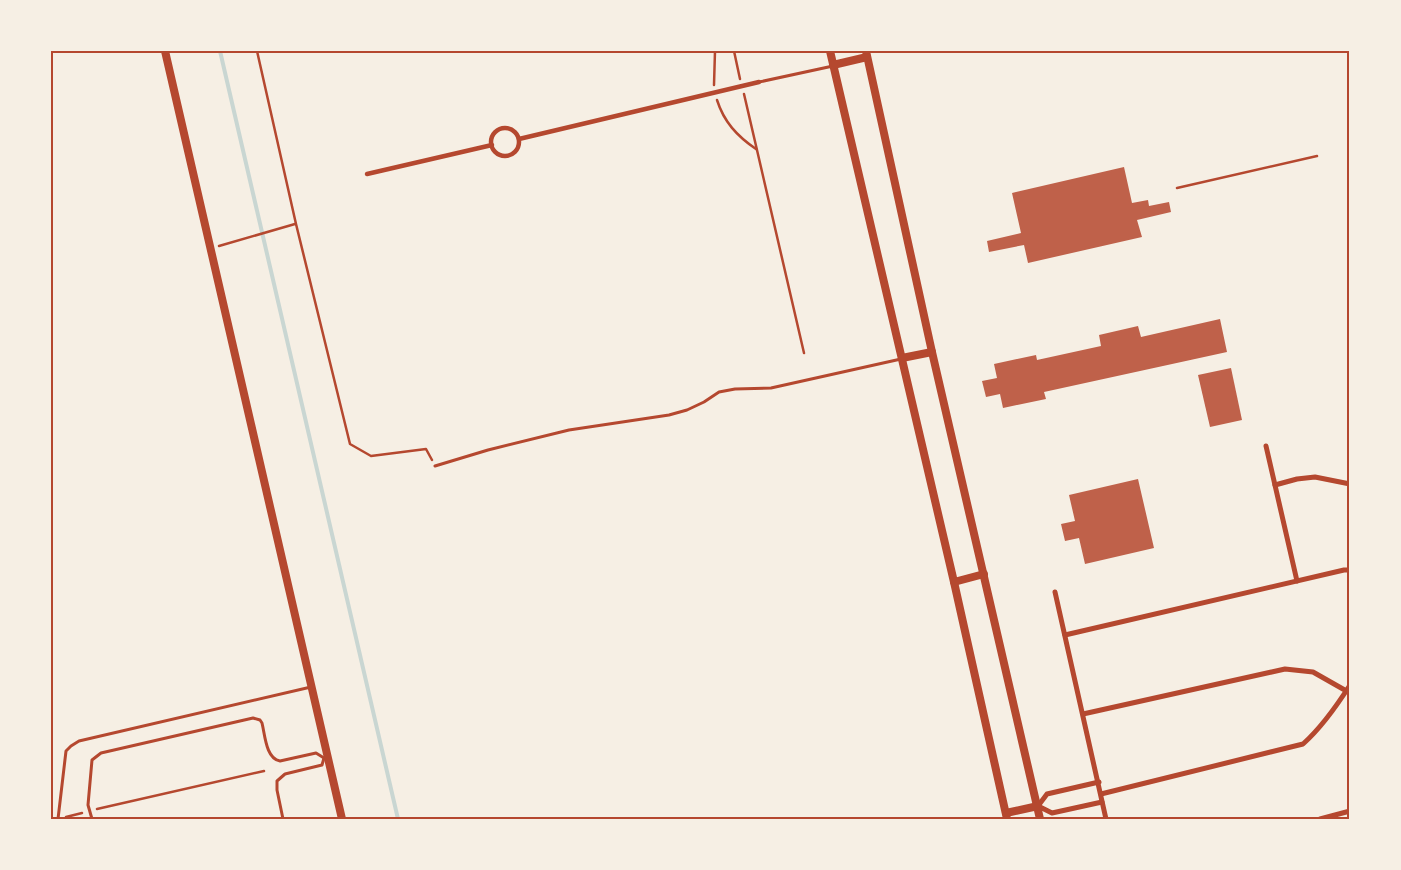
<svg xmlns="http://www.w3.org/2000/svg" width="1401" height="870" font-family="'Asap Condensed',sans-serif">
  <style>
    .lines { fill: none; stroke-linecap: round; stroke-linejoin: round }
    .stream { stroke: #c9d6d2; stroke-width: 4 }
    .building { fill: #bf614a }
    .path { stroke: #b5482f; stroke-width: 2.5 }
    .service { stroke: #b5482f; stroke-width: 3 }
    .pedestrian { stroke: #b5482f; stroke-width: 4.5 }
    .minor { stroke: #b5482f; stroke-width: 5 }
    .tertiary { stroke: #b5482f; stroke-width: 8 }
    .neatline { fill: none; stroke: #b5482f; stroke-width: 2 }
  </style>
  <rect width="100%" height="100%" fill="#f6efe4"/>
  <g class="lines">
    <polyline class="stream" points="220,51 398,819"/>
  </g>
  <g class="building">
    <polygon points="1124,167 1132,203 1148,200 1149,206 1169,202 1171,212 1137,220 1142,237 1028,263 1024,245 989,252 987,241 1021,233 1012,193"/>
    <polygon points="1220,319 1227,352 1044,392 1046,399 1003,408 1000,394 986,397 982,381 997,378 994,364 1036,355 1037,360 1101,346 1099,335 1138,326 1141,337"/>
    <polygon points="1231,368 1242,420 1210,427 1198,375"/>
    <polygon points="1138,479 1154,548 1085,564 1079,538 1065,541 1061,524 1075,521 1069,495"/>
  </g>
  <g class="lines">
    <g class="path">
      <polyline points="257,51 296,224 350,444 371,456 426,449 432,460"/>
      <polyline points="734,51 740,79"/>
      <polyline points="714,85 715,51"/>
      <polyline points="744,94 804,353"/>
      <path d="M717 100C724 122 737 136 756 149"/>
      <polyline points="1177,188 1317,156"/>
      <polyline points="219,246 295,224"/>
      <polyline points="97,809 264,771"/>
      <polyline points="66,817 82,813"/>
    </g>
    <g class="service">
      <polyline points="759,82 833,66"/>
      <polyline points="435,466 488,450 569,430 669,415 687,410 704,402 719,392 735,389 771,388 901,359"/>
      <polyline points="58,819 66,751 71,746 79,741 311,687"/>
      <path d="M92 819 88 805 92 760 101 753 253 718 260 720 262 723C265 735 266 759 280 761L316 753 324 758H327"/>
      <polyline points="283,819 277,790 277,781 285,774 322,765 324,758"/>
    </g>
    <g class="pedestrian">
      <circle cx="505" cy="142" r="14"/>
      <polyline points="519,139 759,82"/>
      <polyline points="367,174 492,145"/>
    </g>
    <g class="minor">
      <polyline points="1266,446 1297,581"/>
      <polyline points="1275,485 1297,479 1315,477 1350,484"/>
      <polyline points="1055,592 1106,819"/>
      <polyline points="1065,635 1344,570 1350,570"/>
      <polyline points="1083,714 1285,669 1313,672 1350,693"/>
      <polyline points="1099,782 1047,794 1038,806 1052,813 1102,802"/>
      <path d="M1101 794 1303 744C1322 727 1336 707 1350 685"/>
      <polyline points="1320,819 1350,811"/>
    </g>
    <g class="tertiary">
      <polyline points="165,51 342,819"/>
      <polyline points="830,51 954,582 1007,819"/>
      <polyline points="866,51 932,352 1040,819"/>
      <polyline points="833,65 867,57"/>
      <polyline points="902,358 932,352"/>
      <polyline points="954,582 984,574"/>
      <polyline points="1006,813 1038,806"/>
    </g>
  </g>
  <rect width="1401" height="870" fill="none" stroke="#f6efe4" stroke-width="105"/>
  <rect x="52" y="52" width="1296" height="766" class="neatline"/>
</svg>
